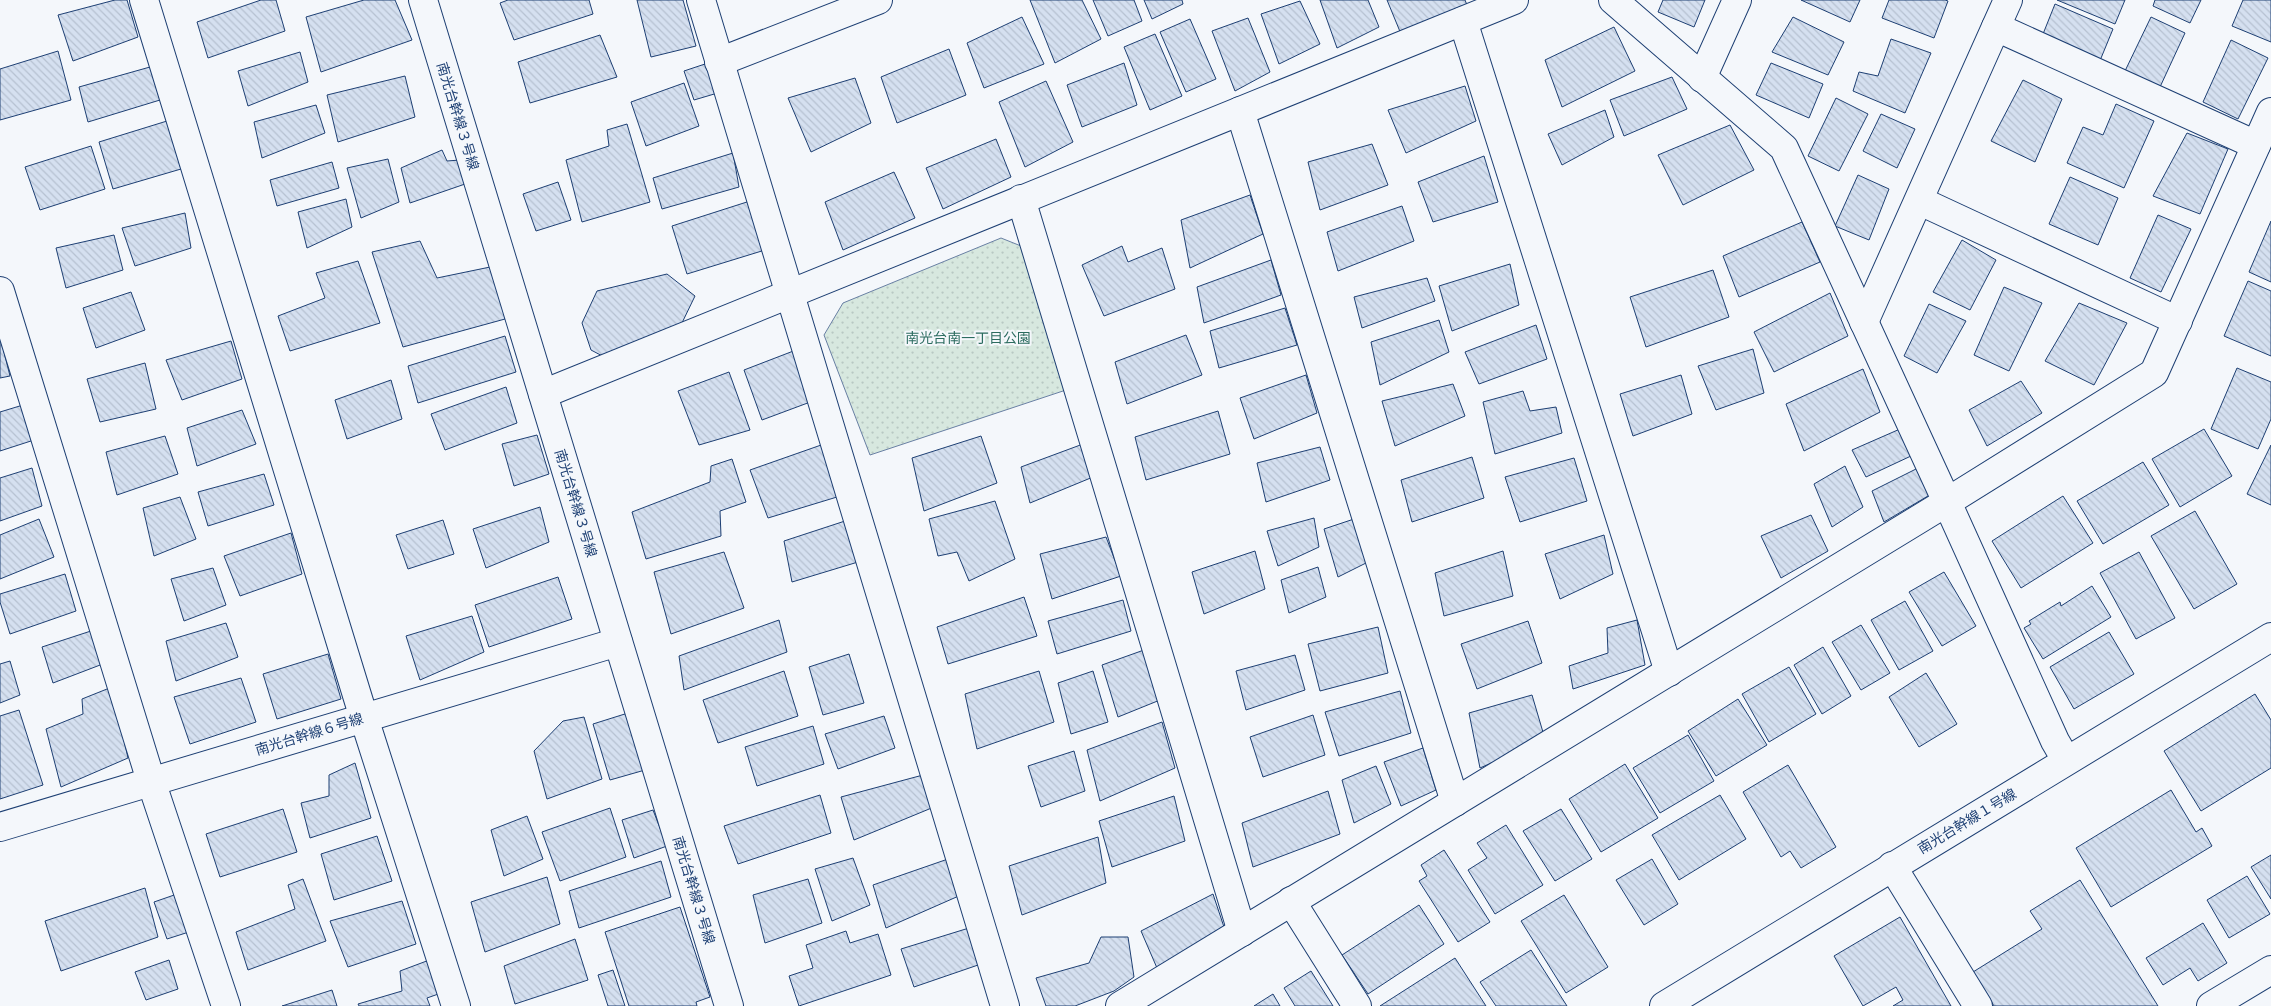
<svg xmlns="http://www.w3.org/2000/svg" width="2271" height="1006" font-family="'Golos Text','Noto Sans JP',sans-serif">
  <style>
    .grass { fill: url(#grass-dots); stroke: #687fa3 }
    .building { fill: url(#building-back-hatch); stroke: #1d3f73 }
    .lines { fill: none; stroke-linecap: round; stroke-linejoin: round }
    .minor-casing { stroke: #1d3f73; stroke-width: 30 }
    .minor { stroke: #f4f7fb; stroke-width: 28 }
    .labels { text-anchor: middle; stroke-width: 4; stroke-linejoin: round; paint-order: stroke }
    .street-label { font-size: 14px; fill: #1d3f73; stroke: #f4f7fb }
    .park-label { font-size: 14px; fill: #2c6c60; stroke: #f4f7fb }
  </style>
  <defs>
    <pattern id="grass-dots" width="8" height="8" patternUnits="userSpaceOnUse" patternTransform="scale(1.25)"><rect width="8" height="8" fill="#d7e8df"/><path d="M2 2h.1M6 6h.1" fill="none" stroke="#b8c8c3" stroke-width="1.8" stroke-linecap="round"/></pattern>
    <pattern id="building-back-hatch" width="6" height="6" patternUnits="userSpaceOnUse" patternTransform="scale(1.25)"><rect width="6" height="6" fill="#d5e0f0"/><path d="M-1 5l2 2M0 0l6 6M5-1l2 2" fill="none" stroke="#b6c1d1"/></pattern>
  </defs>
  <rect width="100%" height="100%" fill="#f4f7fb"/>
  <polygon class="grass" points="1001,238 1026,248 1069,389 870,455 824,335 843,303"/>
  <g class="building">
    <polygon points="115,0 127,0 138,37 73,61 58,15"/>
    <polygon points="261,0 276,0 285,31 208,58 197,22"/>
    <polygon points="364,0 395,0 412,40 321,72 306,17"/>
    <polygon points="508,0 589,0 593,14 514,40 500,3"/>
    <polygon points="637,0 683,0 696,46 651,57"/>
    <polygon points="1030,0 1082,0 1101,39 1055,63"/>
    <polygon points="1093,0 1134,0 1142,21 1108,36"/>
    <polygon points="1144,0 1182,0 1183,4 1152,19"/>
    <polygon points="1320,0 1368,0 1379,27 1337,48"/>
    <polygon points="1387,0 1465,0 1467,5 1401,34"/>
    <polygon points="1663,0 1705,0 1694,27 1658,12"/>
    <polygon points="1801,0 1860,0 1850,22"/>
    <polygon points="1889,0 1945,0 1948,1 1934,38 1882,18"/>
    <polygon points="2057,0 2125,0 2115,24"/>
    <polygon points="2155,0 2201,0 2190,23 2153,6"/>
    <polygon points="2243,0 2271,0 2271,42 2232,26"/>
    <polygon points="1300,1 1320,44 1279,64 1261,14"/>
    <polygon points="2055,4 2113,29 2099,63 2041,39"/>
    <polygon points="1022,17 1044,64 984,88 967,43"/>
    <polygon points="1793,17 1844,42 1828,75 1772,52"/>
    <polygon points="2151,17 2185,33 2160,87 2125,71"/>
    <polygon points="1248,18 1270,72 1235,91 1212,31"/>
    <polygon points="1190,19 1216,79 1186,92 1160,32"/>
    <polygon points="1614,27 1635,71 1562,107 1545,60"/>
    <polygon points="1155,34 1182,96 1150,110 1124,47"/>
    <polygon points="600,35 617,77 530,103 518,62"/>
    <polygon points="1891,39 1931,53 1905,113 1853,91 1859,72 1878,76"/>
    <polygon points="2231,40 2268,58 2238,119 2203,102"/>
    <polygon points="949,49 966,95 897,123 881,77"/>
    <polygon points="58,51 71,100 0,120 0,69"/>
    <polygon points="300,52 308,82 248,106 238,71"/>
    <polygon points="711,62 721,92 694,100 684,71"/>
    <polygon points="1124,63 1137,105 1082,127 1067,85"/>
    <polygon points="1771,63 1823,84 1809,118 1756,95"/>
    <polygon points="150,67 160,100 88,122 79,87"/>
    <polygon points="405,76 415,117 338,142 327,95"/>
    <polygon points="1672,77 1687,109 1624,136 1610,100"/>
    <polygon points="855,78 871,123 811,152 788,98"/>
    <polygon points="2023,80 2062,99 2035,162 1991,141"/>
    <polygon points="1046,81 1073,142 1025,167 999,102"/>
    <polygon points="684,83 699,126 646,146 631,102"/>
    <polygon points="1465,86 1476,121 1406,153 1388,110"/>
    <polygon points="1836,98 1868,114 1839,171 1808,156"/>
    <polygon points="2116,104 2154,121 2124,188 2067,163 2083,127 2103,135"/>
    <polygon points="316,105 325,133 262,158 254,122"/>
    <polygon points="1605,110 1614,137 1562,165 1548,134"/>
    <polygon points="1881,114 1915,129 1897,168 1863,151"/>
    <polygon points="167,121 181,169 113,189 99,142"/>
    <polygon points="627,124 650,202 582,222 566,160 609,146 607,130"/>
    <polygon points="1730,125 1754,170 1683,205 1658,155"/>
    <polygon points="2187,133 2228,149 2200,214 2153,196"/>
    <polygon points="996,139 1011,177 943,209 926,168"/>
    <polygon points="1372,144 1388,185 1320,210 1308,162"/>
    <polygon points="91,146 105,189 40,210 25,167"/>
    <polygon points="442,150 447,161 460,160 468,183 410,203 401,168"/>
    <polygon points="733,153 739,187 662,209 653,178"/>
    <polygon points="1484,156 1498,202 1433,222 1418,182"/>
    <polygon points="388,159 399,202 361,218 347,168"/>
    <polygon points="332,162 339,188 277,206 270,180"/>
    <polygon points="894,172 915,218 843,250 825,202"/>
    <polygon points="1858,175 1889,189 1869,240 1835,226"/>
    <polygon points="2070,177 2118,198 2098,245 2049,224"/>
    <polygon points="558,182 571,220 536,231 523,194"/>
    <polygon points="1250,195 1263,234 1190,268 1181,220"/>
    <polygon points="346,199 352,227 307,248 298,212"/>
    <polygon points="750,201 765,250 687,274 672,226"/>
    <polygon points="1402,206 1414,241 1338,271 1327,232"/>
    <polygon points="185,213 191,248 135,266 122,228"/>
    <polygon points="2158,215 2191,229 2161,292 2130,278"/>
    <polygon points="2271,221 2271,282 2249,272"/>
    <polygon points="1802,222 1820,262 1739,297 1723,256"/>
    <polygon points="114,235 123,270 66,288 56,248"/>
    <polygon points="1962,240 1996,260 1970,310 1933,292"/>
    <polygon points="420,241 437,278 495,266 505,319 403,347 372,252"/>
    <polygon points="1122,246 1128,262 1162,248 1175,289 1104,316 1082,265"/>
    <polygon points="1271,260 1281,295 1204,323 1197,287"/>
    <polygon points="358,261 380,323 290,351 278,316 325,298 316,273"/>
    <polygon points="1510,264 1519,305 1452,331 1439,286"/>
    <polygon points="1713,270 1729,317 1646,347 1630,297"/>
    <polygon points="667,274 695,296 680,327 610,360 591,350 582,323 597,291"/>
    <polygon points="1427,278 1435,301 1362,328 1354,297"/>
    <polygon points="2248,281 2271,291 2271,356 2224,336"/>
    <polygon points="2004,287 2042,303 2009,371 1974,355"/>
    <polygon points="131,292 145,330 96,348 83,308"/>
    <polygon points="1830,293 1848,336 1774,372 1754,332"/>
    <polygon points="2079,303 2127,323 2094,385 2045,361"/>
    <polygon points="1929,304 1966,321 1937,373 1904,356"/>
    <polygon points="1285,308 1297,345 1219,368 1210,331"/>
    <polygon points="1439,320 1449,352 1380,385 1371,342"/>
    <polygon points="1536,325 1547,359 1479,384 1465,352"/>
    <polygon points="1186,335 1202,375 1127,404 1115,362"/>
    <polygon points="0,336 10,376 0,378"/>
    <polygon points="505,336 516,372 418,403 408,366"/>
    <polygon points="231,341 242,379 182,400 166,360"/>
    <polygon points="1753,349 1764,393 1716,410 1698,366"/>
    <polygon points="796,350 813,401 762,420 744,370"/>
    <polygon points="145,363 156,409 100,422 87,379"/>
    <polygon points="2237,368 2271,382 2271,419 2258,449 2211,429"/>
    <polygon points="1863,369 1880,412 1804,451 1786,404"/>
    <polygon points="729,372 750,430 699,445 678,391"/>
    <polygon points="1306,375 1317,413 1254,439 1240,398"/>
    <polygon points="1681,375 1692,414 1633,436 1620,394"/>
    <polygon points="391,380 402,419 347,439 335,400"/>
    <polygon points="2021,381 2042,413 1987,446 1969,410"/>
    <polygon points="1453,384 1465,416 1395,446 1382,401"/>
    <polygon points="506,387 517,423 445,450 431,414"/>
    <polygon points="1523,391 1530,411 1556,407 1562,433 1495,454 1483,402"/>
    <polygon points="23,405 34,440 0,451 0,412"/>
    <polygon points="242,410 256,444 197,466 187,428"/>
    <polygon points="1218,411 1230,454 1146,480 1135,437"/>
    <polygon points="1900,429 1911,456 1866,477 1852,450"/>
    <polygon points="2204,429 2232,476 2180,507 2152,459"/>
    <polygon points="537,435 549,474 514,486 502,444"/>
    <polygon points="165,436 178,474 117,495 106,452"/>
    <polygon points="981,436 997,483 924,511 912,458"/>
    <polygon points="824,444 837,497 768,518 750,470"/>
    <polygon points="1083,444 1093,477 1030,503 1021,467"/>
    <polygon points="2271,445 2271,505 2247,494"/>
    <polygon points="1320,447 1330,480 1266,502 1257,463"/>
    <polygon points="1472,457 1484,498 1412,522 1401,480"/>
    <polygon points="1574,458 1587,501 1520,522 1505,477"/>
    <polygon points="732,459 746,502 720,511 721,536 646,559 632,512 710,482 711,466"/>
    <polygon points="2143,462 2169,505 2103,544 2077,501"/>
    <polygon points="1845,466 1863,507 1832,527 1814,484"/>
    <polygon points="1920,467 1933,493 1884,522 1872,491"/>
    <polygon points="32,468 42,506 0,521 0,478"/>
    <polygon points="264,474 274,505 208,526 198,492"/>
    <polygon points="2063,496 2093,543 2021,588 1992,541"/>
    <polygon points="180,497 196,539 154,556 143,508"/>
    <polygon points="995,501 1015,559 969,581 957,552 938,556 929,519"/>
    <polygon points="540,507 549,542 486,568 473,529"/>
    <polygon points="2195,511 2237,584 2194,609 2151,536"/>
    <polygon points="1811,515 1828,551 1781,578 1761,536"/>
    <polygon points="1314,518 1319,547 1278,566 1267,531"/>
    <polygon points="1357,518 1368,562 1338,577 1324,529"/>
    <polygon points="39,519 54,557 0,579 0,535"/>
    <polygon points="443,520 454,554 408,569 396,535"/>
    <polygon points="845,521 858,562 792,582 784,541"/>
    <polygon points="291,533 302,574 240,596 224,556"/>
    <polygon points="1604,535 1613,574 1560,599 1545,554"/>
    <polygon points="1106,537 1121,576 1052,599 1040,554"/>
    <polygon points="1255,551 1265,589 1204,614 1192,572"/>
    <polygon points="1503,551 1513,596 1444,616 1435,573"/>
    <polygon points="724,552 744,608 671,634 654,572"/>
    <polygon points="2139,552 2175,618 2136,639 2100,573"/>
    <polygon points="1318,567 1326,597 1289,613 1281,580"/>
    <polygon points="213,568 226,605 184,621 171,579"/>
    <polygon points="1944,572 1976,626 1942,646 1909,592"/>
    <polygon points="65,574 76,611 10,634 0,602 0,594"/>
    <polygon points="558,577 572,619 489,647 475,605"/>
    <polygon points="2092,586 2111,617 2043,659 2024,628 2031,624 2029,621 2060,602 2061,606"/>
    <polygon points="1024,597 1037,636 948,664 937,627"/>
    <polygon points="1123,600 1131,631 1057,654 1048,621"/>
    <polygon points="1905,601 1933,651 1899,670 1871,620"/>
    <polygon points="472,616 484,652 420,680 406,636"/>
    <polygon points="779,620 787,652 684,690 679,656"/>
    <polygon points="1637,620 1645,665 1573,689 1569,666 1608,653 1607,628"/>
    <polygon points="1528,621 1542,663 1477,689 1461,644"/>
    <polygon points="226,623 238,657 176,681 166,641"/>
    <polygon points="1861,625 1890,673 1861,690 1832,642"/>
    <polygon points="1378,627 1388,673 1320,691 1308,644"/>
    <polygon points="97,629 108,662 53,683 42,647"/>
    <polygon points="2109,632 2134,674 2074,709 2050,667"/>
    <polygon points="1823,647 1851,696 1822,714 1794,665"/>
    <polygon points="1144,650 1160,700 1118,717 1102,665"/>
    <polygon points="328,654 341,699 277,719 263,674"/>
    <polygon points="849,654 864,703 823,715 809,667"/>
    <polygon points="1295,655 1305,690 1246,710 1236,671"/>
    <polygon points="10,661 20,695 0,703 0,664"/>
    <polygon points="1789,667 1816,714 1769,742 1742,694"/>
    <polygon points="784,671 798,716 718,743 703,700"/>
    <polygon points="1039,671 1054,722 977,749 965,694"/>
    <polygon points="1093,671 1108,722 1071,734 1058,683"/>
    <polygon points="1926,673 1957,724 1919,747 1889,697"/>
    <polygon points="241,678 256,722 190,744 174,697"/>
    <polygon points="112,687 128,758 61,787 46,729 83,714 82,699"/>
    <polygon points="1400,691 1411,733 1339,756 1325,712"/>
    <polygon points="2255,694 2271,720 2271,768 2201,811 2164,751"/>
    <polygon points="1532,695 1545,739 1480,768 1469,713"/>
    <polygon points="1738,699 1767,745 1716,776 1688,731"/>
    <polygon points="19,710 43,785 0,799 0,716"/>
    <polygon points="628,713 645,770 610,780 593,724"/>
    <polygon points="1313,715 1325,755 1263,777 1250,737"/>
    <polygon points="884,716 895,748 838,769 825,734"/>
    <polygon points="584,717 602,779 547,799 534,751 563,721"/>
    <polygon points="1162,722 1175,768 1100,801 1087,750"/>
    <polygon points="813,726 824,764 757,786 745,747"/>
    <polygon points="1688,735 1714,781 1660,813 1633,768"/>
    <polygon points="1423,748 1436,790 1401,806 1384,762"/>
    <polygon points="1074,751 1085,791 1041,807 1028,766"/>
    <polygon points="355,763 371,818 310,838 301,803 329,796 329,775"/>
    <polygon points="1625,764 1658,818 1601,852 1569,799"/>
    <polygon points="1788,765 1836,847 1801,868 1790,851 1781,857 1743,792"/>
    <polygon points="1376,766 1391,804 1354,823 1342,780"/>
    <polygon points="923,775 934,807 854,840 841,797"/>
    <polygon points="2171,790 2196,832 2202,828 2212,846 2111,907 2076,848"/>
    <polygon points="1328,791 1340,834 1253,867 1242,823"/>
    <polygon points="820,795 831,833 738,864 724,826"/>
    <polygon points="1720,795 1746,839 1679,880 1652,835"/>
    <polygon points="1174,796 1185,841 1112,867 1099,821"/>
    <polygon points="610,808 626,857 560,881 542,832"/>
    <polygon points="283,809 297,852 220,877 206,834"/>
    <polygon points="1561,809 1592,859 1555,881 1523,831"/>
    <polygon points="653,810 667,846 634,858 622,820"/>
    <polygon points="527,816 543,859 504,876 491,830"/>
    <polygon points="1506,825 1543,885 1495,914 1468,870 1487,858 1477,843"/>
    <polygon points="377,836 392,881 334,900 321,854"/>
    <polygon points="1098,837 1106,883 1022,915 1009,866"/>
    <polygon points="1444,850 1490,922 1458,942 1419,881 1427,876 1421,865"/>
    <polygon points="2271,855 2271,899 2251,867"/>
    <polygon points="853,858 870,905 832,921 815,869"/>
    <polygon points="948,859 961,895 886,928 873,885"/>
    <polygon points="1652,859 1678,904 1644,925 1616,880"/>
    <polygon points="661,861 671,897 579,928 569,891"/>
    <polygon points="2247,876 2270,914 2229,938 2207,900"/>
    <polygon points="547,877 560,924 485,952 471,902"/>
    <polygon points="303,879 326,941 248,970 236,932 295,909 288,885"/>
    <polygon points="808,879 822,923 765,943 753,895"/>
    <polygon points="2080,880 2158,1006 1994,1006 1973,972 2042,929 2030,911"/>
    <polygon points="145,888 158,937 61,971 45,921"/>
    <polygon points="180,893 192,931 167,939 154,902"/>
    <polygon points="1213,894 1225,930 1157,968 1141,931"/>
    <polygon points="1564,895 1608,967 1566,993 1521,921"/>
    <polygon points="402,901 416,944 348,967 330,921"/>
    <polygon points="1419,905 1444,944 1368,994 1342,955"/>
    <polygon points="680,907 710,997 696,1002 697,1006 629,1006 605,932"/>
    <polygon points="1900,917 1951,1006 1893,1006 1903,1000 1896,987 1863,1006 1834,956"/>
    <polygon points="2203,923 2227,963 2198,981 2190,968 2163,985 2146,958"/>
    <polygon points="969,928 981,964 914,987 901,949"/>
    <polygon points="846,931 850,943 878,934 891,975 799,1006 789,976 813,968 806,945"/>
    <polygon points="1101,937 1128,937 1134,977 1114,991 1075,1006 1046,1006 1036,978 1089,963"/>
    <polygon points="575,939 588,980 515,1004 504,966"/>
    <polygon points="1531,950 1567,1006 1496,1006 1480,982"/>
    <polygon points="1455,958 1486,1006 1380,1006"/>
    <polygon points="432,959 444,992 427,998 430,1006 359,1006 358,1004 402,991 400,971"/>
    <polygon points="169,960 178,989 146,1000 135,972"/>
    <polygon points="613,970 625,1006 608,1006 598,975"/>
    <polygon points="1311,971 1333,1006 1295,1006 1284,988"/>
    <polygon points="332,990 337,1006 282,1006"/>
    <polygon points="1273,994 1280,1006 1254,1006"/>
  </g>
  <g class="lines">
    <defs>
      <g id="minor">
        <polyline points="144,0 364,718 456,1006"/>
        <polyline points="423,0 729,1006"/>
        <polyline points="701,0 1005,1006"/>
        <polyline points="1613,0 1784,148 1947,502 2055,741 2066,760"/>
        <polyline points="1463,21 1669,672"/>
        <polyline points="1996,27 2256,145"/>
        <polyline points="719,62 878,0"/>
        <polyline points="1702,78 1737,0"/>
        <polyline points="1240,111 1455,802"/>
        <polyline points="1021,199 1242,932"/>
        <polyline points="1920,201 2178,321"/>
        <polyline points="0,291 151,781 226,1006"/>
        <polyline points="1864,322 2008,0"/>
        <polyline points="543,394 1514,0"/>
        <polyline points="0,827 618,642"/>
        <polyline points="1892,866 1978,1006"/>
        <polyline points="1291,901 1357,1006"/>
        <polyline points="1120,1006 1947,502 2154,373 2271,112"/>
        <polyline points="1664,1006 2271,637"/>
        <polyline points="2211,1006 2271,970"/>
      </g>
    </defs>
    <use href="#minor" class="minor-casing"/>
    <use href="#minor" class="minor"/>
  </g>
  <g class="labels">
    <g class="street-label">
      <text transform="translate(458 116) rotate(73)" y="5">南光台幹線３号線</text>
      <text transform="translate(576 503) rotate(73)" y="5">南光台幹線３号線</text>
      <text transform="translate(309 734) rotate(-17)" y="5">南光台幹線６号線</text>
      <text transform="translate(1967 821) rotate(-31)" y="5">南光台幹線１号線</text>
      <text transform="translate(694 890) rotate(73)" y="5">南光台幹線３号線</text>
    </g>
    <g class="park-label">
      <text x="968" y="343">南光台南一丁目公園</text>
    </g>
  </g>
</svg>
